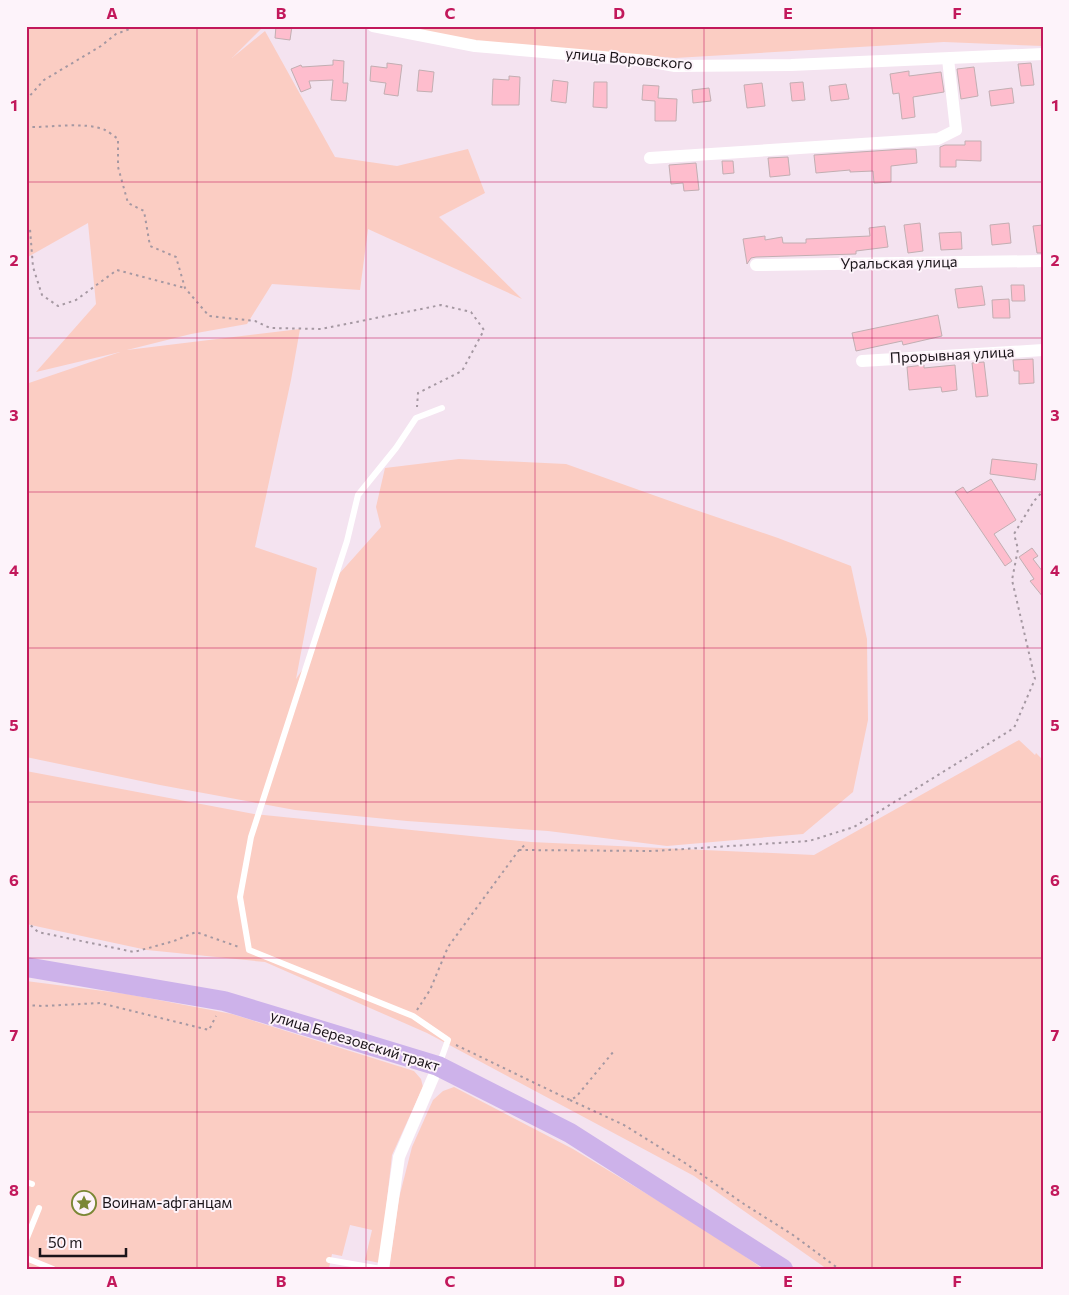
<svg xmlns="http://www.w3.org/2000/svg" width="1069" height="1295" font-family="Commissioner,sans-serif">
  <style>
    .green { fill: #fbcdc3 }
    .building { fill: #febdcd; stroke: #c2aeb2 }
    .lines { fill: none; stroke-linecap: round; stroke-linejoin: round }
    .path { stroke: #a598a2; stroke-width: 2; stroke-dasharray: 2.5 4; stroke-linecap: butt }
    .service { stroke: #fff; stroke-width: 6 }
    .minor { stroke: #fff; stroke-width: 12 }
    .primary { stroke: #cdb2ea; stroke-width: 20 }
    .grid { fill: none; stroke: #c2185b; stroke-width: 1; stroke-opacity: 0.55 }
    .labels { text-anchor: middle; stroke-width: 4; stroke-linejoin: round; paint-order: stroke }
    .street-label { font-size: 15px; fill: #1a1419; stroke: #fdf3fa }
    .poi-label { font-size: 15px; fill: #1a1419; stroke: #fdf3fa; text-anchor: start }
    .neatline { fill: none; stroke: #c2185b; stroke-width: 2 }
    .grid-label { font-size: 16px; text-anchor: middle; font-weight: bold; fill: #c2185b }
  </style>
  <rect width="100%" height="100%" fill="#f4e3f0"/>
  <g class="green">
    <polygon points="26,26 264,26 232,58 265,31 335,157 397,166 468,149 485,193 439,217 522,299 368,229 360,290 272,284 247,324 191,334 127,350 300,329 291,380 255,547 317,568 296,679 309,660 339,574 381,527 376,507 385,468 459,459 566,464 684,506 778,538 851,566 867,639 868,720 853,792 803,834 667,846 548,831 407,821 295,810 160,785 26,757 26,384 120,352 36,372 96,304 88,223 26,258"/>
    <polygon points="389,26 1043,26 1043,46 944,42 675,58 477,41"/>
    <polygon points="1019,740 1035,755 1036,753 1043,760 1043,1269 827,1269 694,1176 427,1033 265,962 147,950 26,924 26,771 254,814 531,842 814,855"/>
    <polygon points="26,981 127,994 232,1014 414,1071 421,1079 423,1087 392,1155 380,1263 365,1260 372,1230 350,1225 342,1256 332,1254 329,1268 337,1269 26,1269"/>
    <polygon points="454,1087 573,1149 713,1234 763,1269 389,1269 399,1198 412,1147 433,1100 443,1091"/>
  </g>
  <g class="building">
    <polygon points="276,26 292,26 290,40 275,38"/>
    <polygon points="333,60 344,61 343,83 348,83 346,101 331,100 333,80 309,81 311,88 301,92 291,69 301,65 302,67 333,65"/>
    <polygon points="387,63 402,65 398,96 384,94 386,83 370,81 371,66 387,68"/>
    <polygon points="1031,63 1034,85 1021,86 1018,64"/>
    <polygon points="974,67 978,96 961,99 957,69"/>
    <polygon points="419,70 434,72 432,92 417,91"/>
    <polygon points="909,71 909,76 941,72 944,92 913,97 915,117 902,119 899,93 893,94 890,74"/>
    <polygon points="509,76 520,77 519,105 492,105 493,79 509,80"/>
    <polygon points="553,80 568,82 566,103 551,101"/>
    <polygon points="594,82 607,82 607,108 593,107"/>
    <polygon points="803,82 805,100 792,101 790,83"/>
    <polygon points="762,83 765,106 747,108 744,85"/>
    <polygon points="846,84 849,99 831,101 829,86"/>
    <polygon points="643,85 659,86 658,98 677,99 676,121 655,121 655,101 642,100"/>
    <polygon points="709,88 711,101 693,103 692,90"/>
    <polygon points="1012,88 1014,103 991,106 989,91"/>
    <polygon points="965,141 981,141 981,161 956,160 956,167 940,167 940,147 945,145 965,145"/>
    <polygon points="905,149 916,149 917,163 891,166 891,182 874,183 873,171 850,172 850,170 816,173 814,155"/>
    <polygon points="788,157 790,175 770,177 768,158"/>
    <polygon points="722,161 733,161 734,173 723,174"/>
    <polygon points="696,163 699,190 684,191 683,183 671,184 669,165"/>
    <polygon points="920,223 923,251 908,253 904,225"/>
    <polygon points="1009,223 1011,243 992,245 990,225"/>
    <polygon points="1043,225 1043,253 1037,253 1033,226"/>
    <polygon points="885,226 888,247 856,251 856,254 756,257 751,258 747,264 743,239 765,236 765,240 782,237 783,243 806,243 806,239 870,236 869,228"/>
    <polygon points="961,232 962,249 941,250 939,233"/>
    <polygon points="1011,285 1024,285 1025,301 1012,301"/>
    <polygon points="982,286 985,305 958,308 955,289"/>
    <polygon points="1009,299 1010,318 993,318 992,300"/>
    <polygon points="938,315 942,336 903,345 902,341 856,351 852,333"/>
    <polygon points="1033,359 1034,383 1019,384 1019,371 1014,371 1013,360"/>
    <polygon points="984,362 988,396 976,397 972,363"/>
    <polygon points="924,365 924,368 955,365 957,390 942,392 941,387 909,390 907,367"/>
    <polygon points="992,459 1037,464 1035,480 990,474"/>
    <polygon points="991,479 1016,520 994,534 1012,561 1005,566 955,492 963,487 967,493"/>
    <polygon points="1032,548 1038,556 1033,559 1043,572 1043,597 1030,581 1034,579 1019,557"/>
  </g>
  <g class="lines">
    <g class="path">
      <polyline points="159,26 172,28 198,26"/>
      <polyline points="26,100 44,80 101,46 116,34 138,26"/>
      <path d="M26 127C49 128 84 121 105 130 109 132 114 136 118 139V167L128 203 144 211 150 246 176 257 185 288 209 316 255 321 270 328 321 329 441 305 471 312 484 330 462 371 418 393 417 407"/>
      <polyline points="26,225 30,229 33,267 42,295 58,306 76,300 117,270 185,288"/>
      <polyline points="519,850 653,851 809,841 854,827 1014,728 1035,679 1012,580 1018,549 1014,534 1034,501 1043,491"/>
      <polyline points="26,921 38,932 134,952 174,941 196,932 239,947"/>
      <polyline points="26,1005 43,1006 100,1003 209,1030 216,1016"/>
      <polyline points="417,1010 430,990 448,947 519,850 526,844"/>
      <polyline points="456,1045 570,1100 576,1097 614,1051"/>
      <polyline points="570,1100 624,1125 685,1163 744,1204 793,1235 839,1269"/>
    </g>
    <g class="service">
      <polyline points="439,1065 448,1040 413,1016 249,950 240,897 251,837 347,541 358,495 396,448 416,418 442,408"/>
      <polyline points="26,1182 32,1184"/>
      <polyline points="26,1240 39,1208"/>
      <polyline points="26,1258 53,1269"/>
      <polyline points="329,1260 381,1269"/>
    </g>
    <g class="minor">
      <polyline points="373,26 475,46 648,61 675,66 791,65 1043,54"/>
      <polyline points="650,158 938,139 956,130 948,59"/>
      <polyline points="756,265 1043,261"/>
      <polyline points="862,361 1043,350"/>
      <polyline points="383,1269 399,1157 438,1066"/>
    </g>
    <polyline class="primary" points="26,967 224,1001 438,1066 570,1133 783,1269"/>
  </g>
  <path class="grid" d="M197 26V1269M366 26V1269M535 26V1269M704 26V1269M872 26V1269M26 182H1043M26 338H1043M26 492H1043M26 648H1043M26 802H1043M26 958H1043M26 1112H1043"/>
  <defs>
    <symbol id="sight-ring" viewBox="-11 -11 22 22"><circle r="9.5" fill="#fdf3fa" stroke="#7a8734" stroke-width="1.5"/><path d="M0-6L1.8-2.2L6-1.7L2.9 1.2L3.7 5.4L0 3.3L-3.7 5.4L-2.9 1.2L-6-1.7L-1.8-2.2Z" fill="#7a8734"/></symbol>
  </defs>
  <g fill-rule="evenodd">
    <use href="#sight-ring" x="70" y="1189" width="28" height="28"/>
  </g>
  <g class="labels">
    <g class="street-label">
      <text transform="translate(629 59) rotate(5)" y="5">улица Воровского</text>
      <text transform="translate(899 263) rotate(-1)" y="5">Уральская улица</text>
      <text transform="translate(952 355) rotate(-3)" y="5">Прорывная улица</text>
      <text transform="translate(355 1041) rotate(17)" y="5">улица Березовский тракт</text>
    </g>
    <g class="poi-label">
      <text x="102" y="1208">Воинам-афганцам</text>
    </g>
  </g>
  <rect width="1069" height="1295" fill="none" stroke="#fdf3fa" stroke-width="55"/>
  <path d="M40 1248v8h86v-8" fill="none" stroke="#1a1419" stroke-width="2.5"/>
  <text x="48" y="1248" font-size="15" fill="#1a1419" stroke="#fdf3fa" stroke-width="4" paint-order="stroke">50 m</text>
  <rect x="28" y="28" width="1014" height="1240" class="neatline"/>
  <g class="grid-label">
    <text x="112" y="19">A</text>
    <text x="281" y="19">B</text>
    <text x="450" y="19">C</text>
    <text x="619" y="19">D</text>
    <text x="788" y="19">E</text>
    <text x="957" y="19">F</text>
    <text x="14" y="111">1</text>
    <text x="1055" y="111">1</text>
    <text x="14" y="266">2</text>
    <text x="1055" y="266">2</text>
    <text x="14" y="421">3</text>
    <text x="1055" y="421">3</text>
    <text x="14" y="576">4</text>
    <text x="1055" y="576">4</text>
    <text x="14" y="731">5</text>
    <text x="1055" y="731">5</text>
    <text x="14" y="886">6</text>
    <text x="1055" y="886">6</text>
    <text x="14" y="1041">7</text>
    <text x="1055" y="1041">7</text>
    <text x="14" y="1196">8</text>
    <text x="1055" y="1196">8</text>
    <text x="112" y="1287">A</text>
    <text x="281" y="1287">B</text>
    <text x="450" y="1287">C</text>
    <text x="619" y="1287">D</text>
    <text x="788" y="1287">E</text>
    <text x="957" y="1287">F</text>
  </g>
</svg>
